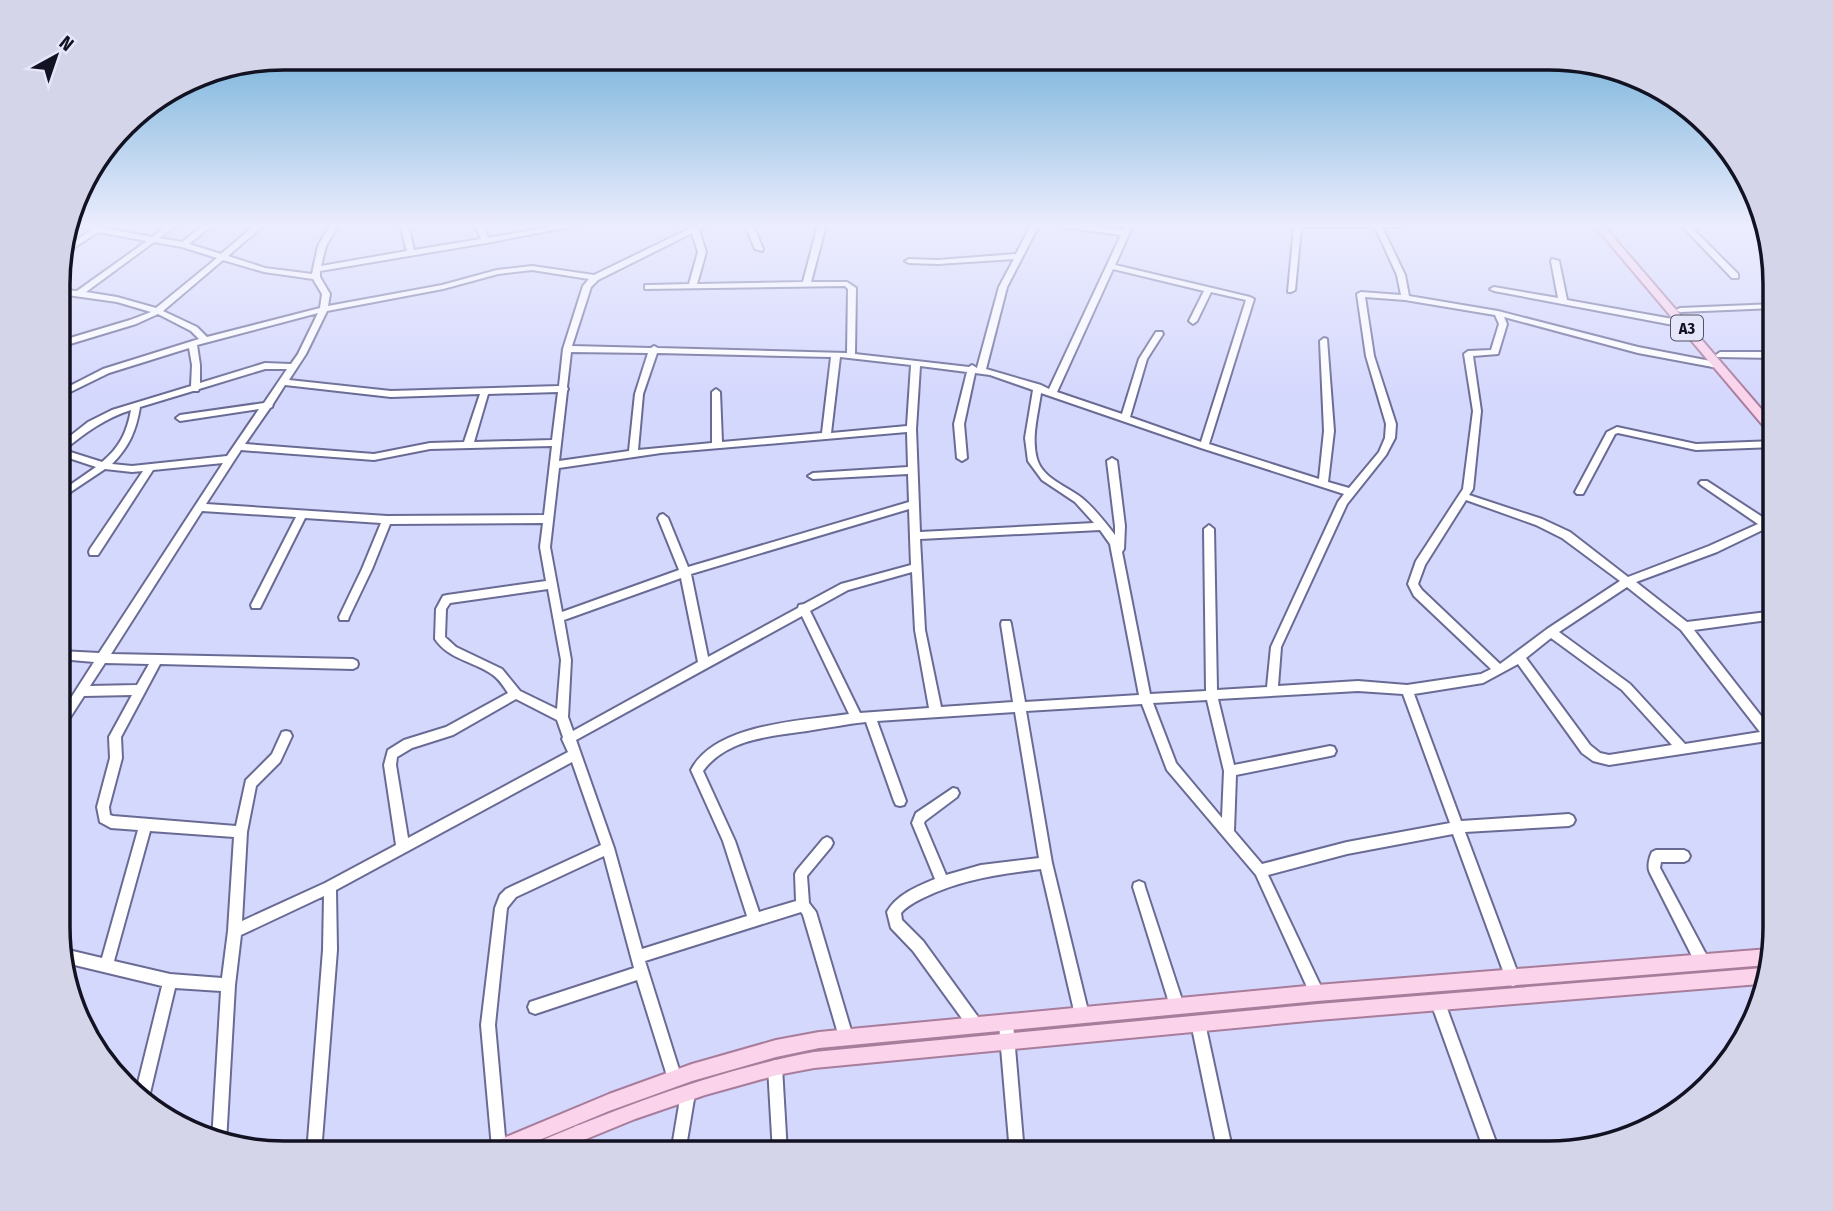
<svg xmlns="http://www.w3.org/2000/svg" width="1833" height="1211" font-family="'Fira Sans Condensed',sans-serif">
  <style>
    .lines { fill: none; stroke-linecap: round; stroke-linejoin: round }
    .minor-casing { stroke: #6a6b95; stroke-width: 4 }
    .major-casing { stroke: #a87d9c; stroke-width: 4 }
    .minor { fill: #fff; fill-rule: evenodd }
    .major { fill: #fbd3eb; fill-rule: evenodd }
    .labels { text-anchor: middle; stroke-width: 5; stroke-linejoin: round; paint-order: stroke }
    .shield { fill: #e5e6fa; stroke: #515263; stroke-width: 2 }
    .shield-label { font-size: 16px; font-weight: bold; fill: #121222 }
    .rim { fill: none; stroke: #121222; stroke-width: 3.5 }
  </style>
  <rect width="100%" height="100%" fill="#d5d8fd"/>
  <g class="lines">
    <defs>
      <g id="minor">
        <path d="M69 225H87L152 237 168 225H177L159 238 182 242 204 225H213L189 244 221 254 255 225H264L228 256 265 268 312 274 318 246 330 225H338L326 246 321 266 407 251 400 225H408L414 250 481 239 475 225H483L488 238 561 225H580L486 243 320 271V277L330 294 328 306 442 285 497 270 532 266 594 275 697 225H707L699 230 706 252 697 284 803 282 818 225H826L811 282H847L856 288 855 354 969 367 972 365 977 368 999 287 1014 259 938 264 909 263 905 261 909 259 938 260 1016 254 1031 225H1039L1007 287 986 369 1041 385 1049 389 1121 235 1062 227 1058 225H1081L1123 230 1125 225H1133L1115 265 1250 297 1254 299 1209 444 1319 479 1324 431 1320 341 1324 338 1327 339 1334 431 1328 482 1349 488 1379 452 1385 438 1386 424 1366 356 1357 294 1361 292 1401 295 1397 275 1375 227H1301L1295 290 1291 292H1288L1294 227 1287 225H1407L1403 227H1382L1405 275 1409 296 1498 311 1638 347 1721 363 1722 365 1718 368 1638 353 1504 317 1507 324 1498 354 1473 356 1481 411 1473 489 1469 495 1542 519 1570 532 1628 577 1709 546 1758 524 1701 485 1699 483 1701 481H1707L1767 520 1775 516V524L1717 552 1636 582 1687 622 1775 611V619L1694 630 1772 730H1775V748L1771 747 1767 741 1609 765 1593 761 1582 753 1518 664 1483 683 1414 694 1461 821 1569 814 1573 816 1575 820 1573 824 1569 826 1465 832 1520 979 1518 984 1513 986 1508 984 1506 979 1453 834 1347 854 1268 875 1324 993 1322 998 1317 1000 1312 998 1256 875 1167 770 1142 704 1026 711 1052 863 1089 1015 1087 1020 1082 1022 1077 1020 1075 1015 1041 869C1000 874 961 879 923 898 915 902 907 906 901 913L902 920 923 941 981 1021 983 1026 981 1031 976 1033 971 1031 913 951 891 928 887 912C896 895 918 886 935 879L912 823 916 813 953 788 957 789 959 793 957 797 925 821 924 823 946 875 981 865 1039 858 1015 712 877 721 906 801 904 805 900 806 896 805 894 801 866 722C846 724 827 728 807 731 771 736 726 739 703 771L735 841 759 912 796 901 795 874 797 870 823 839 827 837 831 839 833 843 831 847 807 876 809 903 816 912 853 1037 851 1042 846 1044 841 1042 839 1037 803 915 801 912 645 961 682 1079 680 1084 675 1086 670 1084 668 1079 637 980 535 1014 530 1012 528 1007 530 1002 634 968 604 856 516 897 507 908 495 1025 506 1148 504 1153H494L492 1148 481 1025 495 908 500 895 506 889 601 845 572 762 336 890 337 950 321 1153H307L323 950 324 896 241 935 235 985 226 1143 212 1141 221 991 175 988 150 1093 148 1098 144 1100 136 1091 162 986 62 962 60 948 102 958 138 830 111 828 100 822 97 807 110 758 109 737 132 695 84 696 64 727 60 729V715L94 662 60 659V651L99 653 223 463 153 470 98 555H90L89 552 90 549 143 471 132 472 105 469 60 499V492L96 467 60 455V444L88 422 112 410 191 386 192 365 189 348 109 373 60 397V391L103 369 199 339 191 331 158 314 136 324 60 347V341L130 320 151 312 117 302 60 294V290L77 291 147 241 98 232 60 257 61 251 91 230ZM692 233 698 252 689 284 648 285H645V289L845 286 848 289 847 353 658 348 654 346 651 348 572 346 591 287 598 280ZM154 242 182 247 217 258 156 308 117 297 86 292ZM223 260 264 272 313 279 322 294 320 308 207 337 197 327 163 311ZM1113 269 1204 291 1189 321 1193 324 1197 321 1211 292 1246 300 1201 442 1130 417 1147 359 1163 334 1162 332H1156L1139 359 1122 414 1057 392ZM532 270 589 279 583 286 563 349 559 386 391 391 289 380 306 354 327 311 443 289 498 274ZM1365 297 1405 300 1495 315 1499 324 1491 350 1468 351 1464 354 1473 411 1463 489 1416 561 1408 584 1414 596 1491 669 1481 674 1407 685 1358 681 1278 686 1281 647 1347 504 1386 455 1395 438 1396 424 1374 356ZM318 313 298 354 291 364 265 363 200 383V365L197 345ZM571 352 648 353 635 394 629 451 559 461 567 391 568 389 567 387ZM657 353 831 357 822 433 722 442 720 392 716 389 712 392V443L638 450 643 394ZM840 357 911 365 907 426 831 433ZM920 366 967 372 954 424 957 458 962 461 967 458 964 424 975 373 990 375 1033 390 1025 438 1028 461 1042 480 1075 502 1094 523 920 532 916 429ZM265 369H287L264 403 180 415 176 418 180 421 259 409 227 456 132 466 112 464C129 447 136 431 140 407L193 391H198L199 389ZM285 385 391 397 480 394 464 442 430 443 374 454 245 444 270 408 272 407 273 404ZM558 392 552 440 474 442 488 394ZM1041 393 1201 448 1344 494 1338 502 1271 647 1267 687 1217 690 1214 529 1209 525 1204 529 1206 691 1150 694 1122 552 1124 549 1125 526 1117 461 1112 458 1107 461 1115 526V535C1105 522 1095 509 1082 498 1067 486 1043 479 1037 459 1031 438 1038 414 1041 393ZM131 410C127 432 120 447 102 462L64 450C85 433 105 418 131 410ZM907 432 908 467 813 473 808 476 813 479 908 474 909 502 688 567 668 518 663 514 660 515 658 518 679 570 562 612 550 547 559 468 661 453ZM552 446 544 515 387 516 206 504 241 450 374 460 430 449ZM1466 500 1536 525 1562 538 1620 581 1547 629 1500 664 1422 590 1418 584 1425 565ZM909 509 911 565 841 584 804 604 799 605 798 608 708 657 691 574ZM202 511 296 517 251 605 252 608H260L305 518 381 523 362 569 339 617 340 620H348L349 617 372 569 390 524 543 523 540 547 546 581 447 595 443 596 436 609 435 639C449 660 474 661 493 675 499 679 504 687 508 693L446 727 404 740 388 750 384 765 396 845 325 883 242 921 247 832 256 786 280 762 292 736 290 732 286 731 282 732 272 754 246 780 236 826 113 816 110 815 109 807 122 758 121 737 160 664 353 669 357 667 358 664 357 661 353 659 111 654ZM1100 530 1110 544 1139 695 1025 702 1011 624 1010 621H1002L1001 624 1013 702 941 707 925 630 920 539ZM912 572 915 630 929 708 860 713 810 611 848 590ZM681 578 698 662 573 731 568 717 571 660 564 620ZM1627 587 1681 630 1760 732 1685 744 1630 684 1559 632ZM548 589 561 660 557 709 520 691 502 669 456 647 445 637 446 609 450 603ZM802 616 849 714C803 721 715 723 691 770L723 841 747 916 642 949 614 848 576 740ZM1551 638 1622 690 1672 745 1609 755 1600 753 1590 745 1526 658ZM105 663 149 664 137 685 90 686ZM1358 691 1403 694 1450 823 1347 842 1262 864 1234 831 1236 775 1330 756 1334 755 1336 751 1334 747 1330 746 1234 765 1218 699ZM516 699 557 720 563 737 562 739 568 752 408 838 396 765 397 757 412 748 453 735ZM1207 700 1224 771 1222 818 1176 763 1153 703ZM150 831 234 837 228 931 222 978 170 974 114 961Z"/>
        <polygon points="745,225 753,225 763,249 762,251 755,249"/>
        <polygon points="1681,225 1689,225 1738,274 1738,278 1732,278"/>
        <polygon points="1552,259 1559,261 1567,300 1684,321 1688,324 1684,327 1494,291 1490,289 1494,287 1558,298 1551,261"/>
        <polygon points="1775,304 1775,308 1680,312 1676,310 1680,308"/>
        <polygon points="1720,352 1775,352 1775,358 1717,357 1716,355"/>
        <polygon points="1617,427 1696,444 1775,441 1775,447 1696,450 1618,433 1615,434 1583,494 1577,494 1575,492 1607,432"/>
        <path d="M1656 850H1684L1688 852 1690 856 1688 860 1684 862H1661L1660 868 1708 958 1710 963 1708 968 1703 970 1698 968 1650 873C1647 867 1649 858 1652 852Z"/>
        <polygon points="1139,881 1144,883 1145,887 1184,1006 1182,1011 1177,1013 1172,1011 1170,1006 1133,887 1134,883"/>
        <polygon points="1438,996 1443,998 1445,1003 1500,1153 1485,1153 1431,1003 1433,998"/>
        <polygon points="1198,1016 1203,1018 1205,1023 1233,1153 1218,1153 1191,1023 1193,1018"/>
        <polygon points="1006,1017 1011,1019 1013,1024 1024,1153 1010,1153 999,1024 1001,1019"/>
        <polygon points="775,1060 780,1062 782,1067 787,1153 773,1153 768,1067 770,1062"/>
        <polygon points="688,1086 693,1088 695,1093 685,1153 671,1153 681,1093 683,1088"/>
        <polygon points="579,1125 584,1127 586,1132 580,1153 566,1153 574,1127"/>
      </g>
      <g id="major">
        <polygon points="1594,225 1603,225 1775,425 1775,436 1771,435"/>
        <polygon points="1769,949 1772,950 1767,965 1317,1001 819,1048 776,1057 692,1081 609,1111 508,1153 479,1153 482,1147 609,1094 692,1064 776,1040 819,1032 1317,985"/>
        <path d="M1763 968 1765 969 1760 984 1318 1020 814 1068 777 1075 705 1095 635 1119 552 1153H523L526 1147C620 1107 713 1071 814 1052L1318 1004Z"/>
      </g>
    </defs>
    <use href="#minor" class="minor-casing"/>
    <use href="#major" class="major-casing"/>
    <use href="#minor" class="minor"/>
    <use href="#major" class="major"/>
  </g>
  <linearGradient id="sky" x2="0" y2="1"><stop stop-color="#5ca5d1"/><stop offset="0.57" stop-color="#ecedfe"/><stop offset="1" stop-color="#ecedfe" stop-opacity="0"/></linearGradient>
  <rect width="1833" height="395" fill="url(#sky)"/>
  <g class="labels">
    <rect class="shield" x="1671" y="315.5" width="32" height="25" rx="5"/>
    <g class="shield-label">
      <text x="1687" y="334">A3</text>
    </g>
  </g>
  <path d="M0 0H1833V1211H0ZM284 70H1549A214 214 0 0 1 1763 284V927A214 214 0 0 1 1549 1141H284A214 214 0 0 1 70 927V284A214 214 0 0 1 284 70Z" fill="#d4d5e9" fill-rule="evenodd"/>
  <path class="rim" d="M284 70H1549A214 214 0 0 1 1763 284V927A214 214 0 0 1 1549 1141H284A214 214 0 0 1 70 927V284A214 214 0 0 1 284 70Z"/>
  <g transform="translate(56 56) rotate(40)" stroke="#e5e6fa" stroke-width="5" paint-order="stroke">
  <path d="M0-5L12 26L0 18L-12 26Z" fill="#121222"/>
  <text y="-10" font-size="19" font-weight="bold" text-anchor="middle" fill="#121222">N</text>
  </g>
</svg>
